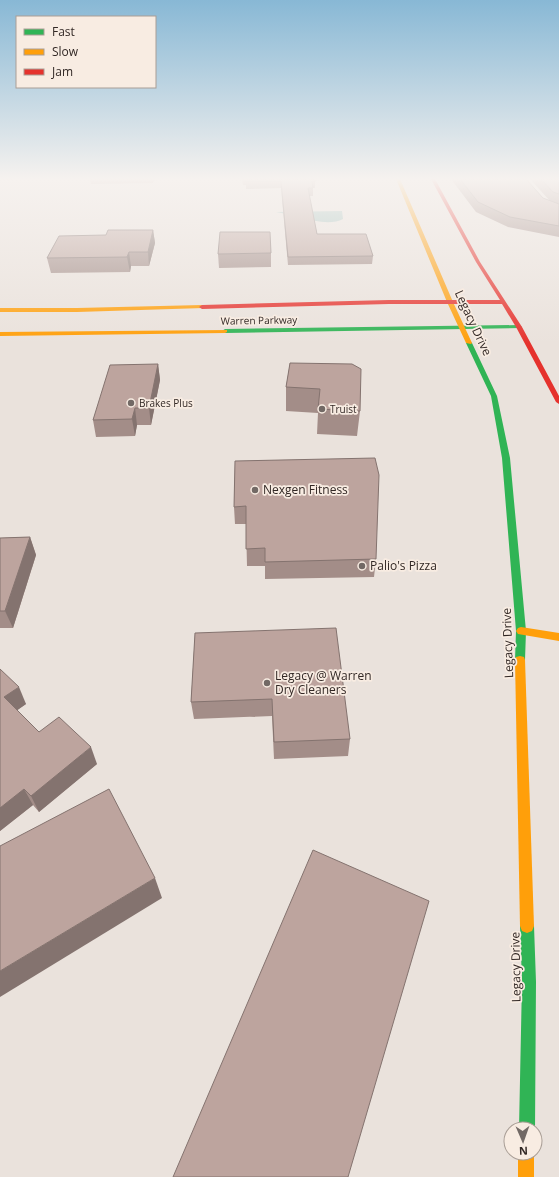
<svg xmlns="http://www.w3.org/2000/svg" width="559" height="1177" font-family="'Open Sans',sans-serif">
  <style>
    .water { fill: #98bdb9 }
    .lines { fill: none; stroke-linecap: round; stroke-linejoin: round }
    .fast { fill: #30b455; fill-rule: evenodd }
    .slow { fill: #ff9f0a; fill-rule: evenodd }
    .jam { fill: #e5322d; fill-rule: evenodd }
    .wall { fill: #a38d88 }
    .shaded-wall { fill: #84736f }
    .building { fill: #bda49e; stroke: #84736f }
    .poi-dot { fill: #726965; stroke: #f8ece2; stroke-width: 1.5 }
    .labels { text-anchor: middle; stroke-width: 3.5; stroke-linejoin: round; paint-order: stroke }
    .far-street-label { font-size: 10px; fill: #322825; stroke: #f8ece2 }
    .far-poi-label { font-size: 10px; fill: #322825; stroke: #f8ece2; text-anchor: start }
    .street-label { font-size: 12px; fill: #322825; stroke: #f8ece2 }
    .poi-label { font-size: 12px; fill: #322825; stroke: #f8ece2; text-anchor: start }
  </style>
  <rect width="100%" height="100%" fill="#eae2dc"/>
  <path class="water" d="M342 211 343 219C326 228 294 215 276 212Z"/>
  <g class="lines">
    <g class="fast">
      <polygon points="519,325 522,327 521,328 225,333 222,331 225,329"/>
      <polygon points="469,341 472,343 497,396 510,458 526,631 525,660 524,663 520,664 516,663 515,660 516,631 502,458 491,396 466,343"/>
      <polygon points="527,919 532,921 534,926 536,982 535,1129 519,1129 522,982 520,926 522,921"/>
    </g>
    <g class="slow">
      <polygon points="396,179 400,179 453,302 472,343 471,344 466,343 447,302"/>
      <polygon points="202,305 204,306 204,308 77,312 0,312 0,308 77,308"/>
      <polygon points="227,330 227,332 225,333 0,336 0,332"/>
      <polygon points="521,627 559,633 559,641 518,634 516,631 518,628"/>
      <polygon points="520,656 524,657 525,660 534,926 532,931 527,933 522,931 520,926 515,660 516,657"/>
      <rect x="518" y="1153" width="16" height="24"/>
    </g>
    <polygon class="jam" points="431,179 435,179 480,262 522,327 559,396 559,404 556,402 516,327 502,304 389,304 202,309 199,307 202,305 389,300 500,300 476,262"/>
  </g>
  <g class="wall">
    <polygon points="0,179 13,179 12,180 0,180"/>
    <polygon points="90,179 155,179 153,183 91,184"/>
    <polygon points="242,179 315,179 315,188 313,188 313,196 309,196 317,234 373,256 372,264 288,265 281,188 246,189 246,185 243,185"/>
    <polygon points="451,179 526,179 543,198 550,201 530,179 559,179 559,237 508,227 476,212"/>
    <polygon points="153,230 155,243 149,266 131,266 130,272 51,273 47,258 106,235"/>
    <polygon points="271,253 271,267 219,268 218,254"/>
    <polygon points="290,363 360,411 357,436 317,434 318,413 286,411 286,387"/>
    <polygon points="158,364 160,380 151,425 137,425 135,436 96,437 93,420"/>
    <polygon points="235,461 376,559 374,577 265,579 265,566 247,566 246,524 235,524 234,507"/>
    <polygon points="30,537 36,555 13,628 0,628 0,538"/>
    <polygon points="195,633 350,739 348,756 274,759 272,716 194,719 191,702"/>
    <polygon points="0,669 26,704 17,710 39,732 97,764 39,812 33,805 0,831"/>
  </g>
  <g class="shaded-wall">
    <polygon points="153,230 155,243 149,266 148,252"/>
    <polygon points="129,252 131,266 130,272 127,257"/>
    <polygon points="158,364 160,380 151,425 149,408"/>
    <polygon points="135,408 137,425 135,436 132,419"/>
    <polygon points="30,537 36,555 13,628 5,611"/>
    <polygon points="19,687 26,704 12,714 4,697"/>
    <polygon points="91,747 97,764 39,812 31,796"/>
    <polygon points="24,789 33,805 0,831 0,808"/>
    <polygon points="155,878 162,898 0,997 0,971"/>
  </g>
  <g class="building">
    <polygon points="246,179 315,179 316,181 312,181 313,188 308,188 317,234 366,234 373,256 288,257 281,181 246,181"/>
    <polygon points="460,179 526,179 543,198 559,204 559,226 510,217 478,202"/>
    <polygon points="541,179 559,179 559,194 553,192"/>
    <polygon points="108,230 153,230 148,252 129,252 127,257 47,258 59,236 106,235"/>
    <polygon points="220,232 270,232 271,253 218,254"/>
    <polygon points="290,363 352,364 361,369 360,411 318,409 320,389 286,387"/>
    <polygon points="158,364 149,408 135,408 132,419 93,420 110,365"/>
    <polygon points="375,458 379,475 376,559 265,562 265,548 246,549 246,506 234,507 235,461"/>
    <polygon points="30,537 5,611 0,611 0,538"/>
    <polygon points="336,628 350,739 274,742 272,699 191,702 195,633"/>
    <polygon points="0,669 19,687 4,697 39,732 59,717 91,747 31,796 24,789 0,808"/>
    <polygon points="109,789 155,878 0,971 0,846"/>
    <polygon points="313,850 429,901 348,1177 173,1177"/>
  </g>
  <linearGradient id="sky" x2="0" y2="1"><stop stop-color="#88b8d5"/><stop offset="0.52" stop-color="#f6f2ef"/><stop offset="1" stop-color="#f6f2ef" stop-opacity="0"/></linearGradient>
  <rect width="559" height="344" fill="url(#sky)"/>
  <g class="poi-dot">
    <circle cx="131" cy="403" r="4"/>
    <circle cx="322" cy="409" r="4"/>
    <circle cx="255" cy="490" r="4"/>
    <circle cx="362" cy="566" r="4"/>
    <circle cx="267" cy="683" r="4"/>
  </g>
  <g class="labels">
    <g class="far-street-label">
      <text transform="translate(259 320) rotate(-1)" y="4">Warren Parkway</text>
    </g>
    <g class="far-poi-label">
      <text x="139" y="407">Brakes Plus</text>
      <text x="330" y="413">Truist</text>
    </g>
    <g class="street-label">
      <text transform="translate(473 323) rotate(65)" y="4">Legacy Drive</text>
      <text transform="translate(508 643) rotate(-92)" y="4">Legacy Drive</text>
      <text transform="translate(516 967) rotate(-91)" y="4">Legacy Drive</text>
    </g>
    <g class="poi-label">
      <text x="263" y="494">Nexgen Fitness</text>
      <text x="370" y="570">Palio's Pizza</text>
      <text x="275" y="680">Legacy @ Warren<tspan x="275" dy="14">Dry Cleaners</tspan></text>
    </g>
  </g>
  <rect x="16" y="16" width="140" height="72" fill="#f8ece2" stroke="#a99e96"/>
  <rect x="24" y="29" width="20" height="6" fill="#30b455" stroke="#a99e96"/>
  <text x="52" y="36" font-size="12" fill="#322825">Fast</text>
  <rect x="24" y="49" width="20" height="6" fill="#ff9f0a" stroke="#a99e96"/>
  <text x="52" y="56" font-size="12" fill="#322825">Slow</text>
  <rect x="24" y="69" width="20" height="6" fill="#e5322d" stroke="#a99e96"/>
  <text x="52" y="76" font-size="12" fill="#322825">Jam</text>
  <g transform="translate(523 1141) rotate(178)"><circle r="19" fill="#f8ece2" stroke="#a99e96"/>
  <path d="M0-3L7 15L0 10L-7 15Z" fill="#726965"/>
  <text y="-6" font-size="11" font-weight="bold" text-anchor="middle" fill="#322825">N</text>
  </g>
</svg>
